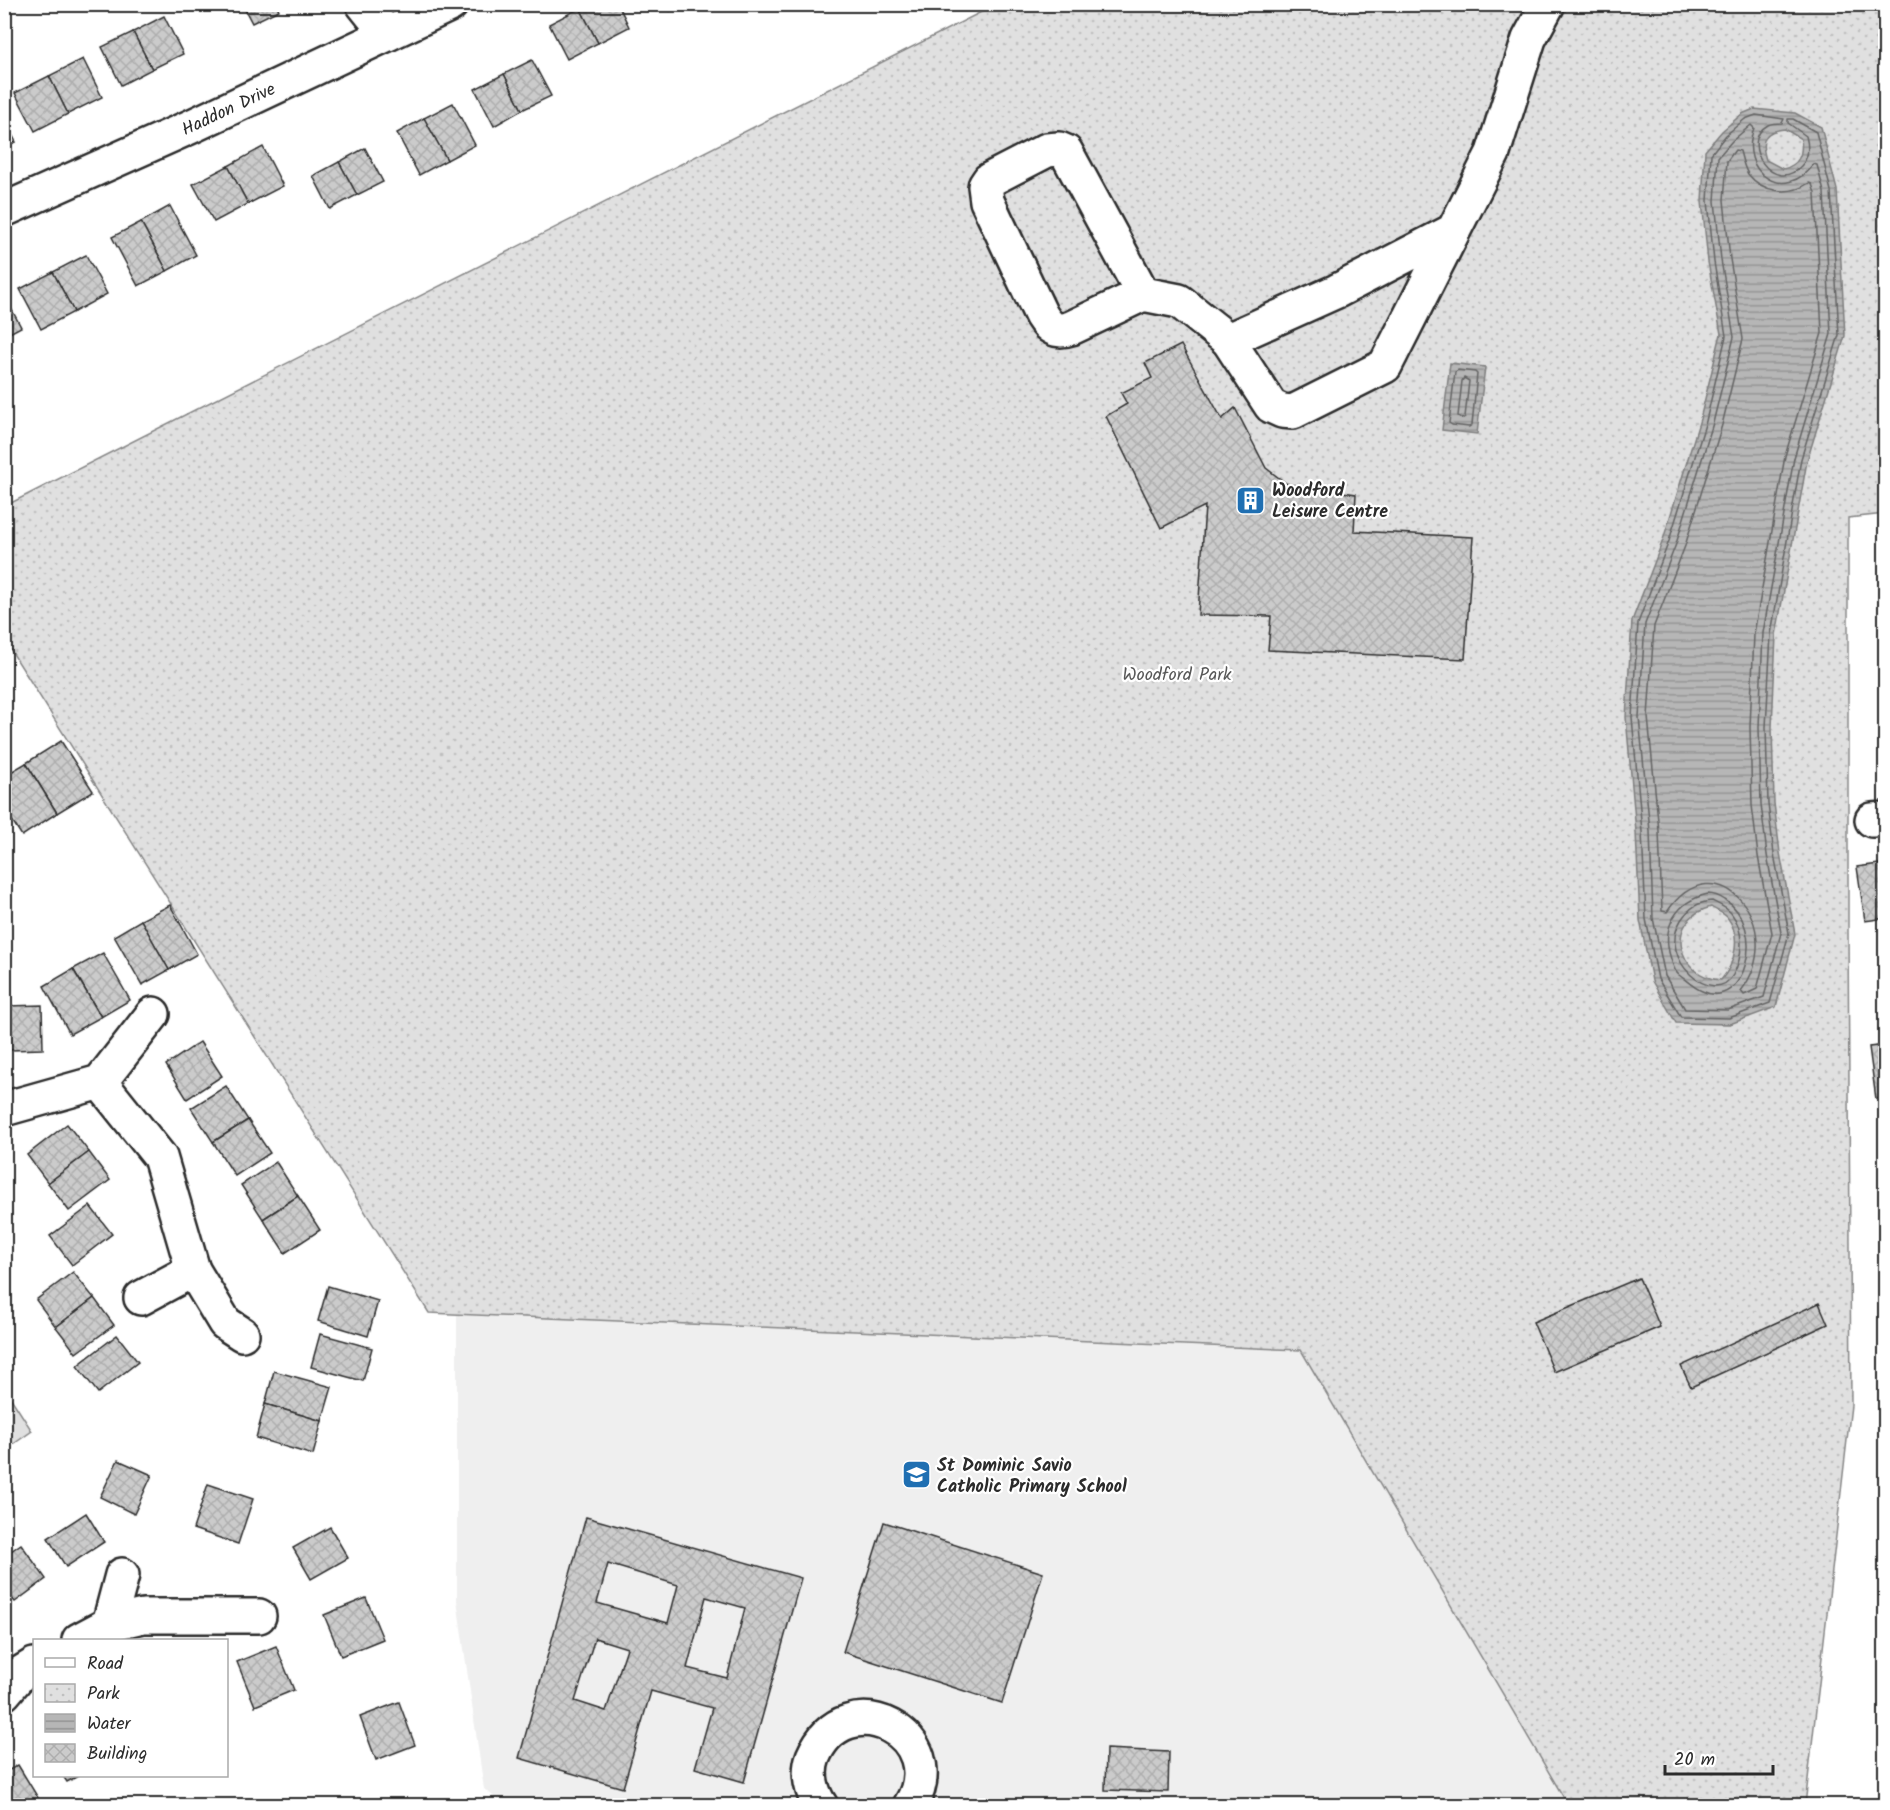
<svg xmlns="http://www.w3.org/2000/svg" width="1890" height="1810" font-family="Kalam,sans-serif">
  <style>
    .built { fill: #efefef }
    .green { fill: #e0e0e0; stroke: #868686; stroke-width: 1.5 }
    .park { fill: url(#park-dots); stroke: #868686; stroke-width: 1.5 }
    .water { fill: url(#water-rules); stroke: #7e7e7e; stroke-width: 1.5; fill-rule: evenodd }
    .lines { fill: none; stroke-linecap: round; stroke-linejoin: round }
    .shore { stroke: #636363; stroke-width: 1.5 }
    .building { fill: url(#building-cross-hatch); stroke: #2b2b2b; stroke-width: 1.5; fill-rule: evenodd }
    .minor-casing { stroke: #2b2b2b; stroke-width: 38 }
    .minor { stroke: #fff; stroke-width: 33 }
    .labels { text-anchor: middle; stroke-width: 4.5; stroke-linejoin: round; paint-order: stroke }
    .street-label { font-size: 18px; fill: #2b2b2b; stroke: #fff }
    .poi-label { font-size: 18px; font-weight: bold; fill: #2b2b2b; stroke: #fff; text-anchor: start }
    .park-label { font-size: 18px; fill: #585858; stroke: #fff }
  </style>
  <defs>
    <pattern id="park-dots" width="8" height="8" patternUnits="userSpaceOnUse" patternTransform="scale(1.5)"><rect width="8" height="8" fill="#e0e0e0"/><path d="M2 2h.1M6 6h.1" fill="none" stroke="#c0c0c0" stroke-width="1.8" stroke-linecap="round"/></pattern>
    <pattern id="water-rules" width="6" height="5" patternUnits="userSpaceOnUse" patternTransform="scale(1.5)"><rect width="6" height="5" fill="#b6b6b6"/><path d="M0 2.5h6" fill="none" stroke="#949494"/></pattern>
    <pattern id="building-cross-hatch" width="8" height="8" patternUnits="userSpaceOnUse" patternTransform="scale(1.5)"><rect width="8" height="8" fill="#cbcbcb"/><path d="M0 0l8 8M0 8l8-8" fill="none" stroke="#aeaeae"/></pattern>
  </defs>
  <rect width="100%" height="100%" fill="#fff"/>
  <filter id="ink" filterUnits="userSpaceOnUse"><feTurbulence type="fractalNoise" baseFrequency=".0167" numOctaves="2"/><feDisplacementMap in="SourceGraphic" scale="12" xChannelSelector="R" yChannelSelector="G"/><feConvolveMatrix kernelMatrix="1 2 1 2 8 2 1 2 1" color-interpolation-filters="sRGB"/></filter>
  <g filter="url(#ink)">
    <polygon class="built" points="457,1314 1301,1350 1568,1805 505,1805 484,1789 457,1600"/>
    <polygon class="green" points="5,1389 32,1431 5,1450 4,1450"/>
    <polygon class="park" points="995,5 1885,5 1885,514 1848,518 1848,931 1851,1405 1805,1805 1568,1805 1301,1350 429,1313 5,641 5,506"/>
    <g class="water">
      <path d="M1754 109 1795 113 1821 127 1837 190 1845 336 1807 461 1776 635 1772 727 1774 803 1780 853 1795 934 1776 1007 1730 1024 1676 1023 1652 981 1640 920 1636 832 1626 717 1632 621 1663 540 1700 419 1721 334 1708 262 1702 201 1705 151 1722 131 1742 114ZM1785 129 1801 139C1803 155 1799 165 1783 169L1766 160C1760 140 1763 131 1785 129ZM1711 907C1715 910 1723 913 1727 917 1742 936 1735 964 1721 980 1676 977 1664 919 1711 907Z"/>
      <polygon points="1450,363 1485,367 1477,434 1442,430"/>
    </g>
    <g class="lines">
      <g class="shore">
        <path d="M1756 115 1784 119 1782 123C1778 123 1772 123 1768 125 1737 142 1774 196 1801 166 1809 158 1809 147 1806 136L1788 123V119H1793L1816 132 1831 191 1839 335 1801 459 1771 634 1766 727 1768 804 1774 854 1789 933 1770 1003 1729 1018 1681 1017 1658 979 1646 919 1642 832 1632 717 1638 623 1669 541 1706 421 1726 336 1714 262 1708 201 1711 154 1726 135 1745 119Z"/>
        <path d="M1751 125 1754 128C1737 173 1786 204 1813 164L1817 165 1824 192 1831 334 1794 458 1763 633 1759 727 1761 804 1767 855 1781 933 1764 997 1728 1010 1685 1009 1665 976 1653 918 1650 831 1639 717 1645 624 1676 544 1713 423 1734 337 1721 260 1715 201 1718 157 1732 141Z"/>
        <path d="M1735 150 1740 151C1742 159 1744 168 1748 174 1763 193 1790 196 1809 183L1812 184 1815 193 1822 333 1785 456 1754 634 1750 727 1752 805 1758 856 1772 933 1757 989 1744 995 1741 991C1790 927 1716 839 1667 912L1662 911 1659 831 1648 717 1654 626 1685 546 1722 425 1743 339 1730 259 1724 200 1727 161Z"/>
        <polygon points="1458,370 1475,372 1477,374 1472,425 1469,427 1452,425 1449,423 1455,372"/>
        <polygon points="1464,378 1469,381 1465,417 1462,419 1458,416 1462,381"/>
        <path d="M1708 894C1715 894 1719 896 1725 900 1768 927 1745 1012 1702 991 1694 988 1686 980 1679 975 1674 971 1673 965 1671 959 1660 927 1677 901 1708 894Z"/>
        <path d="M1712 901C1718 904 1727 908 1731 913 1745 930 1743 957 1733 975 1714 1008 1656 959 1681 920 1689 908 1698 902 1712 901Z"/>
      </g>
    </g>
    <g class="building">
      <polygon points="242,4 276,4 279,10 252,23"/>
      <polygon points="587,4 618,4 629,27 598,43 580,8"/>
      <polygon points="666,4 682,4 670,11"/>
      <polygon points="580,8 598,43 567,59 549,24"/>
      <polygon points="164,16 183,54 152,69 133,32"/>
      <polygon points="133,32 152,69 121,85 102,47"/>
      <polygon points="83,59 102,97 68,114 49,76"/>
      <polygon points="532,60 551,96 522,110 504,74"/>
      <polygon points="504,74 522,110 494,126 475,89"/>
      <polygon points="49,76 68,114 35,131 15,93"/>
      <polygon points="453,103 475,145 447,160 424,118"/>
      <polygon points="424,118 447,160 419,175 397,133"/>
      <polygon points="4,119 16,142 4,147"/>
      <polygon points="263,147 283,186 248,204 228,166"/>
      <polygon points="365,148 383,182 357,195 339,162"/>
      <polygon points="339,162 357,195 330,209 313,176"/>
      <polygon points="228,166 248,204 214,222 193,184"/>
      <polygon points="170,206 196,255 167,271 141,222"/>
      <polygon points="141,222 167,271 138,286 112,237"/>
      <polygon points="86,255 107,294 74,312 53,272"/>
      <polygon points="53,272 74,312 41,329 20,289"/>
      <polygon points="4,295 21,327 4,336"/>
      <polygon points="1181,345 1222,419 1235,408 1266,468 1287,484 1356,494 1354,531 1473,537 1465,659 1268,650 1271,616 1198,615 1205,506 1161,528 1106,416 1127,404 1121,393 1152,378 1145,363"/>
      <polygon points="61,741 93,791 57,813 26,763"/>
      <polygon points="26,763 57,813 22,836 4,808 4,776"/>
      <polygon points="1886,863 1886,918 1865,921 1857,867"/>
      <polygon points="170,905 197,954 169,970 141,920"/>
      <polygon points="141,920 169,970 142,985 114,936"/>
      <polygon points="103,953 130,1000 101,1017 73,969"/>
      <polygon points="73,969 101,1017 70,1034 44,986"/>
      <polygon points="42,1005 43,1049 10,1050 8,1006"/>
      <polygon points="200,1042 222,1076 187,1099 166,1065"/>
      <polygon points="1886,1045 1886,1097 1876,1099 1869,1047"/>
      <polygon points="226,1086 248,1120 213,1142 191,1108"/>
      <polygon points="248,1120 270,1153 235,1176 213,1142"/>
      <polygon points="1886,1121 1886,1152 1882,1122"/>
      <polygon points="67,1124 89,1152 48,1183 27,1155"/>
      <polygon points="89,1152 110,1180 69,1211 48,1183"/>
      <polygon points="276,1162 298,1196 263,1219 241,1185"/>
      <polygon points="298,1196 320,1230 285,1253 263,1219"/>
      <polygon points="90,1206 112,1234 72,1265 50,1236"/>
      <polygon points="73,1272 94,1298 56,1327 36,1300"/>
      <polygon points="1639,1278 1660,1327 1554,1372 1533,1322"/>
      <polygon points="328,1286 378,1301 368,1336 318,1321"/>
      <polygon points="94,1298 114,1325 76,1353 56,1327"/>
      <polygon points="1819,1303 1828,1324 1691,1387 1681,1366"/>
      <polygon points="320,1334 372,1348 363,1381 311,1367"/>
      <polygon points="117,1335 138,1362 98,1393 77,1366"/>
      <polygon points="274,1371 332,1387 322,1421 265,1404"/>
      <polygon points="265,1404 322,1421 313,1455 256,1438"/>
      <polygon points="118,1460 152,1475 134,1514 100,1497"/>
      <polygon points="208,1484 253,1499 238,1544 193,1529"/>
      <polygon points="86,1513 104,1542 66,1567 48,1538"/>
      <path d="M586 1517 801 1578 744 1782 695 1768 712 1708 651 1691 623 1788 519 1758ZM608 1564 678 1585 668 1623 597 1603ZM706 1597 745 1608 727 1678 687 1668ZM595 1638 627 1648 606 1711 575 1701Z"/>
      <polygon points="884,1522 1043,1573 1002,1703 843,1652"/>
      <polygon points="330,1527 348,1558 311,1579 293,1548"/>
      <polygon points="21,1544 46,1579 15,1602 4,1589 4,1556"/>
      <polygon points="366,1598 383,1639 341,1656 324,1615"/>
      <polygon points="276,1646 294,1690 255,1706 237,1662"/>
      <polygon points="399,1702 415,1745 376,1760 360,1717"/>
      <polygon points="1106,1749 1169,1752 1168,1792 1105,1790"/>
      <polygon points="18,1765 43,1806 4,1806 4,1773"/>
      <polygon points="63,1776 78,1776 67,1782"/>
    </g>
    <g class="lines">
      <defs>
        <g id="minor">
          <polyline points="363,4 387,34"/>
          <path id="s1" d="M4 210 190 127 451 4"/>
          <polyline points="1453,231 1337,291 1228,340 1271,406 1282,411 1293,412 1385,366 1493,153 1529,39 1548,4"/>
          <path d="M1143 294 1066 152 1059 149 1047 150 989 180 985 186 987 201 1041 315C1049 328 1056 333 1071 328L1143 294 1179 301 1228 340"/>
          <polyline points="1872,820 1886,819"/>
          <polyline points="100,1082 160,1157 193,1270 225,1323 242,1334"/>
          <polyline points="4,1109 100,1082 153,1014"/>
          <polyline points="141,1298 193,1270"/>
          <polyline points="109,1624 143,1616 259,1616"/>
          <polyline points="79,1640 109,1624 122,1575"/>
          <polyline points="4,1693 21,1673 34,1665"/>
          <path d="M821 1806C811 1792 807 1773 813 1757 846 1679 953 1736 910 1806"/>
        </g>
      </defs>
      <use href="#minor" class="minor-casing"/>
      <use href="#minor" class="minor"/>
    </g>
  </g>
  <defs>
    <symbol id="building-square" viewBox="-11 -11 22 22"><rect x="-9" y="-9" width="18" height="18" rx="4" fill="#1f6fb2" stroke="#fff"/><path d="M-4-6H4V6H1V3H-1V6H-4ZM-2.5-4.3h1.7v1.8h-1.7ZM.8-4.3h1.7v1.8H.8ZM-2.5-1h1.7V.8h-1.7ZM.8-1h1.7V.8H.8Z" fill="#fff"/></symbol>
    <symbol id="school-square" viewBox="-11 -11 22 22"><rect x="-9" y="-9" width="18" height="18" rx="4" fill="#1f6fb2" stroke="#fff"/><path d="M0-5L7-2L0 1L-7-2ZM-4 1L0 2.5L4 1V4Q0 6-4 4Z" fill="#fff"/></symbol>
  </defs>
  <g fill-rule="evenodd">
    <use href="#building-square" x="1234" y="484" width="33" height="33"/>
    <use href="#school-square" x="900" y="1458" width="33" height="33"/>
  </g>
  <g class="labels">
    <g class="street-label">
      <text dy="6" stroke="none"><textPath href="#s1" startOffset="246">Haddon Drive</textPath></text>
    </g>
    <g class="poi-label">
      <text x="1272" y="496">Woodford<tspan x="1272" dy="21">Leisure Centre</tspan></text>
      <text x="937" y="1471">St Dominic Savio<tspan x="937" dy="21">Catholic Primary School</tspan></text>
    </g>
    <g class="park-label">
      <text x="1177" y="680">Woodford Park</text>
    </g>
  </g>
  <rect width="1890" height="1810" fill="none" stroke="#fff" stroke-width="24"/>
  <rect x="12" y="12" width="1866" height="1786" fill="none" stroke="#2b2b2b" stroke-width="2" filter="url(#ink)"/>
  <rect x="33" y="1639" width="195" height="138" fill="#ffffff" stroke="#aaaaaa" stroke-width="1.5"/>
  <rect x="45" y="1658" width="30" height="9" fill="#ffffff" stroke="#aaaaaa" stroke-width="1.5"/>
  <text x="87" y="1669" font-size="18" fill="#2b2b2b">Road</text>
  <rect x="45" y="1684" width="30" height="18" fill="url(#park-dots)" stroke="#aaaaaa" stroke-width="1.5"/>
  <text x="87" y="1699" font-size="18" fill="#2b2b2b">Park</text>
  <rect x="45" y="1714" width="30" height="18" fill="url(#water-rules)" stroke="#aaaaaa" stroke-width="1.5"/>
  <text x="87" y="1729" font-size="18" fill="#2b2b2b">Water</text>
  <rect x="45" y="1744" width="30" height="18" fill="url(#building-cross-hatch)" stroke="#aaaaaa" stroke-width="1.5"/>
  <text x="87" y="1759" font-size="18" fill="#2b2b2b">Building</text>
  <path d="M1665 1765v9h108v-9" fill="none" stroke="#2b2b2b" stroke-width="3"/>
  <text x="1674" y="1765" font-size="18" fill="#2b2b2b" stroke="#ffffff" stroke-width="4.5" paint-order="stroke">20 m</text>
</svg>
